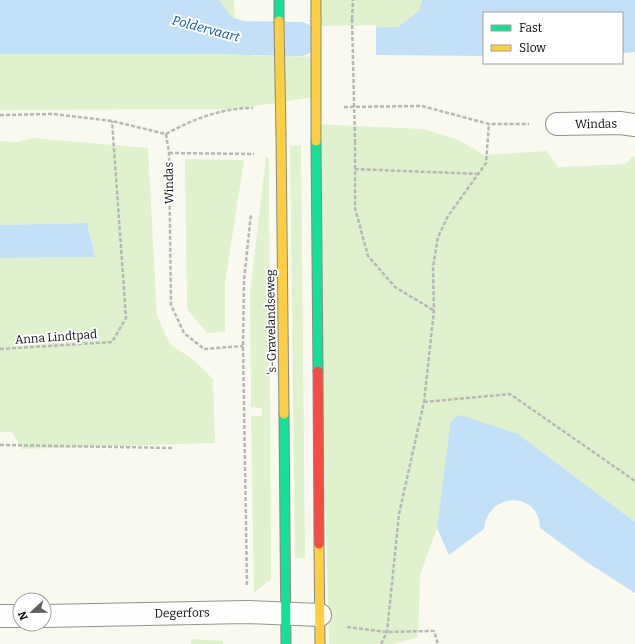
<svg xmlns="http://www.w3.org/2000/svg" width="635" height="644" font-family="Bitter,serif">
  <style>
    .green { fill: #e0f2cd }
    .water { fill: #c2e0f7 }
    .pier { fill: #faf9ef }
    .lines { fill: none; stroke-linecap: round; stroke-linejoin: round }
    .canal { stroke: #c2e0f7; stroke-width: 34 }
    .street-casing { stroke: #93938e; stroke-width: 24 }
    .fast-casing { stroke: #8a8985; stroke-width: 11 }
    .slow-casing { stroke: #8a8985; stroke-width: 11 }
    .jam-casing { stroke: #8a8985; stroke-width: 11 }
    .path { stroke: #b7b7b5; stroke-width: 2.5; stroke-dasharray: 4 2; stroke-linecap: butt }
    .street { stroke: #fefefd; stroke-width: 22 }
    .fast { stroke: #16e098; stroke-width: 9 }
    .slow { stroke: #ffcf43; stroke-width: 9 }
    .jam { stroke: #f24e42; stroke-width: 9 }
    .slow-bridge-casing { stroke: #8a8985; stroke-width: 11; stroke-linecap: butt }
    .path-bridge { stroke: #b7b7b5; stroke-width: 2.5; stroke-dasharray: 4 2; stroke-linecap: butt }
    .slow-bridge { stroke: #ffcf43; stroke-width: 9 }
    .labels { text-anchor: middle; stroke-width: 4; stroke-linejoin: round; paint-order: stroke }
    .street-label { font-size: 12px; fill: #0c0c0c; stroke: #fff }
    .water-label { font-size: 13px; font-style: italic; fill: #0b56a7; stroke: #fff }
  </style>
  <rect width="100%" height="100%" fill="#faf9ef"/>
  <g class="green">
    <polygon points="219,0 234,0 235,22"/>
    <polygon points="310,0 422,0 419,11 398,27 311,28"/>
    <polygon points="0,54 313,54 314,97 237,109 0,110"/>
    <polygon points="315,124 423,129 457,139 484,155 547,151 558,167 625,164 635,155 635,522 518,434 450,425 437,528 420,575 418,637 393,644 329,644"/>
    <polygon points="33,138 148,148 157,316 170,344 195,361 213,379 215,443 22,449 12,432 0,432 0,258 95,257 87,223 0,225 0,141 17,142"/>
    <polygon points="301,145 305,558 295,559 290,146"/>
    <polygon points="266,157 269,158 271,579 254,593 251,416 262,416 262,408 251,407 250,291"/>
    <polygon points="185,159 244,160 225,284 225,332 207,333 187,309"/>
    <polygon points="191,639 223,641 223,644 191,644"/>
  </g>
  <g class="water">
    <polygon points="0,0 219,0 235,22 236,54 0,54"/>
    <polygon points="422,0 635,0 635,52 622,53 622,13 484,13 484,56 285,54 311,28 398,27 419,11"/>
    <polygon points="87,223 95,257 0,258 0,225"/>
    <path d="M460 415 518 434 635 522V593L588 563 540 528C540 492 488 490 484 529L449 555 437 528 450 425 454 418Z"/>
  </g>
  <polygon class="pier" points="252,21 311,26 376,25 376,57 253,56 251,54 250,23"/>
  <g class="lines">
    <polyline class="canal" points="190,24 242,38 300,39"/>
    <defs>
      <g id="street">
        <polyline points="557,124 620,123 635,125"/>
        <polyline points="0,616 20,616"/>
        <polyline points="44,616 247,612 320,615"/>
      </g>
      <g id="fast">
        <polyline points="279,0 279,21"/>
        <polyline points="316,141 318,371"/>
        <polyline points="284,414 286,644"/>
      </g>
      <g id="slow">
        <polyline points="316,0 316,20"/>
        <polyline points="281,136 284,414"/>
        <polyline points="319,544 320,644"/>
      </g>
      <polyline id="jam" points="318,371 319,544"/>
    </defs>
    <use href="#street" class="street-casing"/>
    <use href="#fast" class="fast-casing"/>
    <use href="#slow" class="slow-casing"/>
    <use href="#jam" class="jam-casing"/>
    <g class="path">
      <polyline points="352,19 353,0"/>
      <polyline points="344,107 422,106 489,124 529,124"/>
      <polyline points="0,115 54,114 112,121 166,134"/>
      <path d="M166 134C193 119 222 108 253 108"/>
      <polyline points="166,134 169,153 171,305 184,333 204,349 243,346"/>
      <polyline points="169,153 254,154"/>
      <polyline points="355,169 355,141"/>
      <polyline points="433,310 395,287 368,256 355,208 355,169 479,174"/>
      <polyline points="0,349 112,342 126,318 112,121"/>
      <polyline points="424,402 510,394 635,481"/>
      <polyline points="0,445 173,448"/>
      <polyline points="247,585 243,346 244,280 251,214"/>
      <polyline points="347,627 387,632 434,631 438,644"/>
      <polyline points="381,644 387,632 399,514 424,402 434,310 433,267 438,237 448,216 486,163 489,124"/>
    </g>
    <use href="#street" class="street"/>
    <use href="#fast" class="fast"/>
    <use href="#slow" class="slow"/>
    <use href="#jam" class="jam"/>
    <defs>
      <g id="slow-bridge">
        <polyline points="316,20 316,141"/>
        <polyline points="279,21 281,136"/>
      </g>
    </defs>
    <use href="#slow-bridge" class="slow-bridge-casing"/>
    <polyline class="path-bridge" points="352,19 355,141"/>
    <use href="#slow-bridge" class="slow-bridge"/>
  </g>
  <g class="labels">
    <g class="street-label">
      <text transform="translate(596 124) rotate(-1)" y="4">Windas</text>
      <text transform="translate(169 183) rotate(-91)" y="4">Windas</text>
      <text transform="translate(271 322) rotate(-91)" y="4">'s-Gravelandseweg</text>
      <text transform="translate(56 337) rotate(-4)" y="4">Anna Lindtpad</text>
      <text transform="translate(182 613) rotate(-1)" y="4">Degerfors</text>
    </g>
    <g class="water-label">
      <text transform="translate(206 28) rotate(15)" y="5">Poldervaart</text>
    </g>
  </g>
  <rect x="483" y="12" width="140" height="52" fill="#ffffff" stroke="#9e9e9e"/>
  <rect x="491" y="25" width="20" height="6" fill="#16e098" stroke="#9e9e9e"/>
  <text x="519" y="32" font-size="12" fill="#0c0c0c">Fast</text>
  <rect x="491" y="45" width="20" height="6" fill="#ffcf43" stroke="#9e9e9e"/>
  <text x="519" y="52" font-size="12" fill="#0c0c0c">Slow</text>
  <g transform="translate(32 612) rotate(248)"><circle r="19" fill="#ffffff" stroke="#9e9e9e"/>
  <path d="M0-3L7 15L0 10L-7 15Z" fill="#5f5f5b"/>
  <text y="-6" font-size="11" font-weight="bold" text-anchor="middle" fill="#0c0c0c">N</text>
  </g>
</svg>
